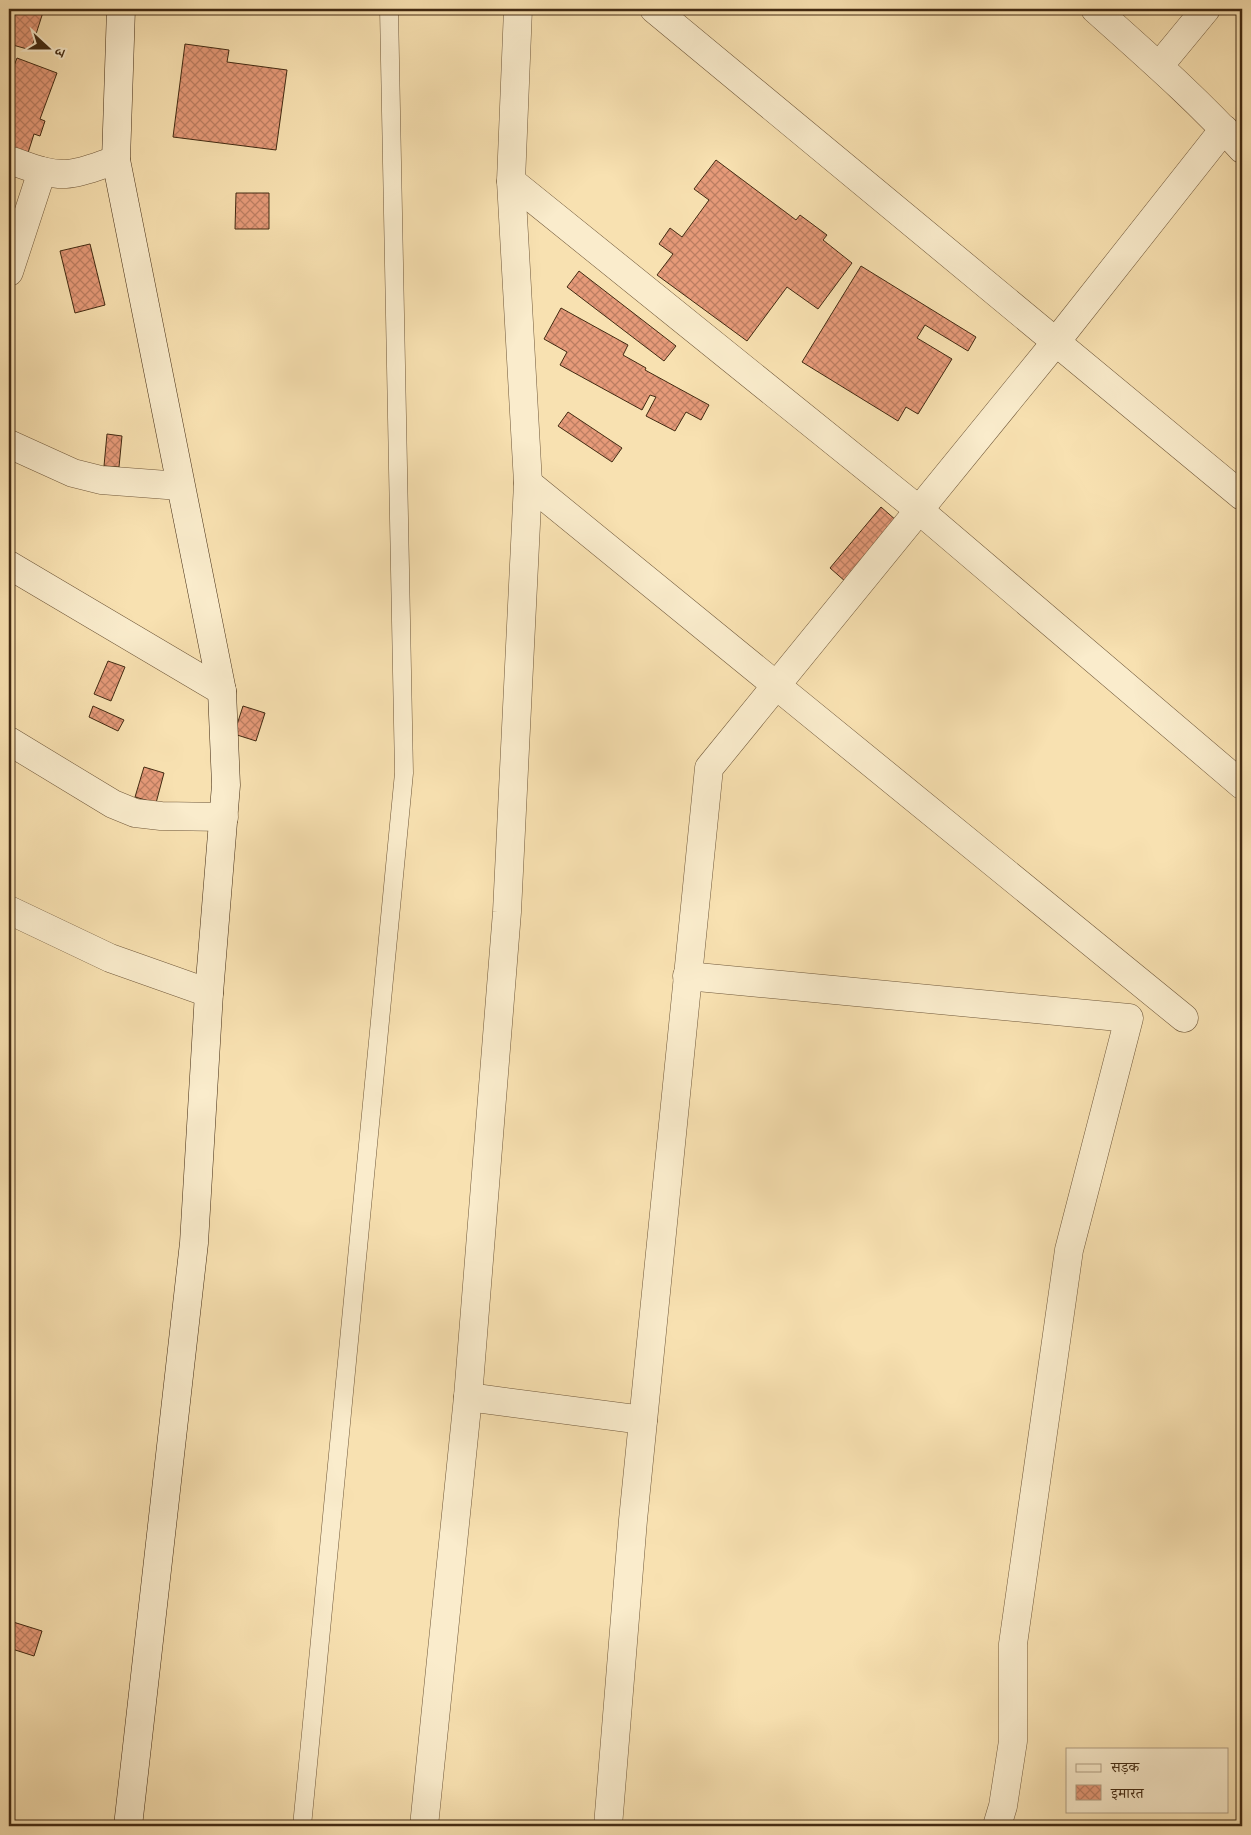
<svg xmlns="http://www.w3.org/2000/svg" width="1251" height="1835" font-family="'Libre Bodoni','Noto Serif Devanagari',serif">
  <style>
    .building { fill: url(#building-cross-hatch); stroke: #422a12 }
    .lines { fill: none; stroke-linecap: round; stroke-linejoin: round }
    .lane-casing { stroke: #70583a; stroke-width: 19 }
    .street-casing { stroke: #70583a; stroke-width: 29 }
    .secondary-casing { stroke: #422a12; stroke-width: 29 }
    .lane { stroke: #faeccc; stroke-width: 18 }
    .street { stroke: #faeccc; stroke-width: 28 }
    .secondary { stroke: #faeccc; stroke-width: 28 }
  </style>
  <defs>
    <pattern id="building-cross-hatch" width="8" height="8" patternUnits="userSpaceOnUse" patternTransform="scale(1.25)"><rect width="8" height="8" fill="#e69a79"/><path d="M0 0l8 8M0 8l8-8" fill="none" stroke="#bc7e62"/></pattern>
  </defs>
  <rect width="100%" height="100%" fill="#f8e1b1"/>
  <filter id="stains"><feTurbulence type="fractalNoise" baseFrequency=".004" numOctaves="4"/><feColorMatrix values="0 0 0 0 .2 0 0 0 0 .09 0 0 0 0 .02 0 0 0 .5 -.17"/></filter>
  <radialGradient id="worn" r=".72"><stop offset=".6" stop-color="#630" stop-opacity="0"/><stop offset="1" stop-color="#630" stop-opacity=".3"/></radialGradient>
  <g class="building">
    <polygon points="9,9 44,9 31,50 9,44"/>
    <polygon points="185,44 229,50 227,62 287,70 276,150 173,137"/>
    <polygon points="17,58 57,73 40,119 45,121 40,136 34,134 27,156 9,149 9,79"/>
    <polygon points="716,160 796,220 800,215 827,235 823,240 852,263 818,309 787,287 747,341 657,275 673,254 659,244 670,228 682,237 709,200 694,189"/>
    <polygon points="236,193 269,193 269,229 235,229"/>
    <polygon points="90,244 105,305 75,313 60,251"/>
    <polygon points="861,266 976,337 968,351 925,325 917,338 952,359 918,414 906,407 898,421 802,362"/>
    <polygon points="579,271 676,346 664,361 567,287"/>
    <polygon points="561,308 628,345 623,355 646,368 645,370 709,405 701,420 686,412 675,431 646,416 656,397 650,395 642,410 560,365 567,352 544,339"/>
    <polygon points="568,412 622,448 612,462 558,426"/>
    <polygon points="107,434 122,436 119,467 104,466"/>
    <polygon points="881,507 897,521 846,582 830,568"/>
    <polygon points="108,661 125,667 111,701 94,694"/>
    <polygon points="93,706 124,720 118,731 89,717"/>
    <polygon points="243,706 265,713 256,741 234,734"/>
    <polygon points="144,767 164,773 156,803 135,797"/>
    <polygon points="10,1621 42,1631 34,1656 9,1648"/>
  </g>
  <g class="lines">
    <defs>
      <polyline id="lane" points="302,1826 404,773 389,9"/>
      <g id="street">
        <polyline points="654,9 1242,496"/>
        <path d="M1095 9C1145 54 1197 99 1242 149"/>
        <polyline points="1159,66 1206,9"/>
        <path d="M9 160C27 166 47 175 66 174 83 173 100 165 116 160"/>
        <polyline points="511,181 919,510 1242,785"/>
        <polyline points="9,272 42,171"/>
        <polyline points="9,444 73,473 101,480 180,486"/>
        <polyline points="528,483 1184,1018"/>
        <polyline points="9,565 222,691"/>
        <polyline points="9,741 113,804 135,813 161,816 224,817"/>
        <polyline points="9,910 110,958 209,993"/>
        <polyline points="687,976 1129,1018 1069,1250 1013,1644 1013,1741 1003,1806 997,1826"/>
        <polyline points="468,1397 643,1420"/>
        <polyline points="424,1826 468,1397 507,912 528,483 511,181 518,9"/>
        <polyline points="608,1826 633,1520 709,768 1055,343 1224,129"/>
      </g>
      <polyline id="secondary" points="121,9 116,160 222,691 226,785 209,993 194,1243 128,1826"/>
    </defs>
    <use href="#lane" class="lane-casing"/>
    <use href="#street" class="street-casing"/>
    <use href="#secondary" class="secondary-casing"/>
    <use href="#lane" class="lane"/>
    <use href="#street" class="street"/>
    <use href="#secondary" class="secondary"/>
  </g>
  <rect width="1251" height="1835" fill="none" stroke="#f8e1b1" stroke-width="30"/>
  <rect x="10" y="10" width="1231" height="1815" fill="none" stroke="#422a12" stroke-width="2.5"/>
  <rect x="15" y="15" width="1221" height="1805" fill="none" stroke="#422a12"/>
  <rect x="1066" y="1748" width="162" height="65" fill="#faeccc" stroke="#b09e82"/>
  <rect x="1076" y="1764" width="25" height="8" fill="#faeccc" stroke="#b09e82"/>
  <text x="1111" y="1772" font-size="15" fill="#422a12">सड़क</text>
  <rect x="1076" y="1785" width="25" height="15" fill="url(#building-cross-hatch)" stroke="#b09e82"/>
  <text x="1111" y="1798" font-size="15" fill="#422a12">इमारत</text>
  <g transform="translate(48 48) rotate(111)" stroke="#faeccc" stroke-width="4" paint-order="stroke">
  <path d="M0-4L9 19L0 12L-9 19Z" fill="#422a12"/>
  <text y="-8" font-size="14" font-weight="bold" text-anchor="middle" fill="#422a12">उ</text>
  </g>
  <rect width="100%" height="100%" filter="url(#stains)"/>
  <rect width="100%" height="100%" fill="url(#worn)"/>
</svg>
